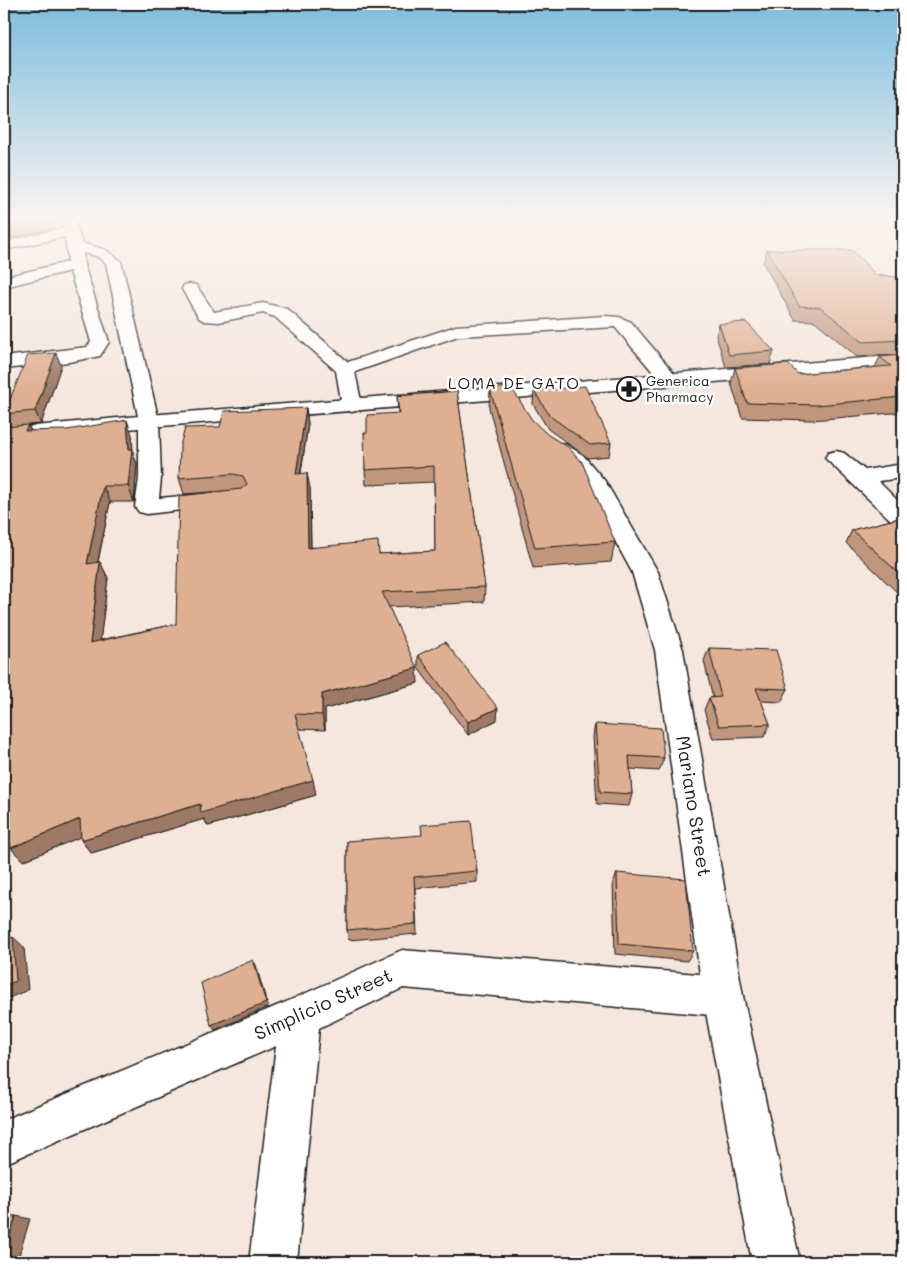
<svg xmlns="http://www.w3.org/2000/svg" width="907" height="1266" font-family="Mali,sans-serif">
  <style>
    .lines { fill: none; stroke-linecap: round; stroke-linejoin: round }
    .minor-casing { stroke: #1c1c1c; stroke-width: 3 }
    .major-casing { stroke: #1c1c1c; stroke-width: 3 }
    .minor { fill: #fff; fill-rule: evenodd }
    .major { fill: #fff; fill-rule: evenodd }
    .wall { fill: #c0967d; stroke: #1c1c1c }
    .shaded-wall { fill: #9c7a66; stroke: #1c1c1c }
    .building { fill: #dfaf91; stroke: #1c1c1c }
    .labels { text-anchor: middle; stroke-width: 5; stroke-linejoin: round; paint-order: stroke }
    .far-poi-label { font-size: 14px; fill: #1c1c1c; stroke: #fff; text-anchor: start }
    .far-quarter-label { font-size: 16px; letter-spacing: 1px; fill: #1c1c1c; stroke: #fff }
    .near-street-label { font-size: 19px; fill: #1c1c1c; stroke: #fff }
  </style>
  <rect width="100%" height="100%" fill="#f5e7de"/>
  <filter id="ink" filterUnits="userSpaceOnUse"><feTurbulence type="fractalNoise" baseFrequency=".02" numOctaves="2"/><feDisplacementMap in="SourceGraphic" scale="10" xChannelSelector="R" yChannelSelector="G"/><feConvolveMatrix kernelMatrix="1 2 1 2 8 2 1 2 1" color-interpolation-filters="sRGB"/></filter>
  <g filter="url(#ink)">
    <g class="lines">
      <defs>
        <g id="minor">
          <polygon points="60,218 74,218 82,243 106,250 121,261 159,421 161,478 159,498 217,493 225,495 229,500 225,505 147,514 139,512 135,507 139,478 139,421 106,263 96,256 83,253 84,265 109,342 100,356 69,362 4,369 4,357 87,347 91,342 70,271 4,287 4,277 68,262 65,237 4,250 4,242 63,228"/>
          <polygon points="190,284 196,285 214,312 263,303 287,309 348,362 456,326 605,316 619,317 631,322 680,380 677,384 670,386 663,384 615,327 458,336 355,372 362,406 359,410 352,412 345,410 342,406 336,371 275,317 263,313 219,322 204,321 199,318 182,289 184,285"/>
          <polygon points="836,451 844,453 865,470 903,464 903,478 878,481 903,506 903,527 895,524 825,458 828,453"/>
          <polygon points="402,950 723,976 737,982 743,996 737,1010 723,1016 403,988 319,1028 297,1262 249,1262 276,1046 4,1164 4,1120 286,1002"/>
        </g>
        <g id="major">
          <polygon points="903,355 903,367 149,427 4,441 4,429 149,415"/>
          <polygon points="557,443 565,444 583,455 605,481 658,572 683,650 743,996 800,1262 752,1262 703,996 655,650 632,572 584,484 567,465 549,454 546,449 549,444"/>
        </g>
      </defs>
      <use href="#minor" class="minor-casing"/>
      <use href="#major" class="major-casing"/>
      <use href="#minor" class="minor"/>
      <use href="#major" class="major"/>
    </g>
    <g class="wall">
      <polygon points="767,250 876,275 903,283 903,354 857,357 815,321 795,320 763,263"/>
      <polygon points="719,324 774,351 770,364 726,367 716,336"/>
      <polygon points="56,353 61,366 41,424 28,425 31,431 132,435 133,454 137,464 134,502 110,502 98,562 100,562 108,578 100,640 176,624 239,490 184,494 179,478 220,427 306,408 308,424 301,473 310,488 311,547 379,554 435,551 434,482 366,485 365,470 367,433 398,413 397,396 457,391 485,587 484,602 389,607 418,683 325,709 325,730 299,729 316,795 208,826 204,819 91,853 81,840 81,836 23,861 11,848 10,426 4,413"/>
      <polygon points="903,355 903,412 812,420 742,418 731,383 735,368 798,374 875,367 880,357"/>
      <polygon points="490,389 532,420 615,542 611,562 533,568 489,408"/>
      <polygon points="534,391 611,443 609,456 588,458 548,429 533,404"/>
      <polygon points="903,517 903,598 846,543 852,530"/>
      <polygon points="709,648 788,689 781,702 761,701 770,724 764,737 713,739 704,710 709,698 713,698 704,661"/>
      <polygon points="418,655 497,720 468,735 418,668"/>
      <polygon points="595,724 664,758 659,771 630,769 632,794 629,806 597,804 593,736"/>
      <polygon points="347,841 477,871 477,882 415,888 417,934 349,940 347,930"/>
      <polygon points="617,873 693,951 687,961 615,954 613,883"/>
    </g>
    <g class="shaded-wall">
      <polygon points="48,218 54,218 53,218 54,228 4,240 4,228"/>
      <polygon points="56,353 61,366 41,424 35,411"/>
      <polygon points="306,408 308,424 298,489 296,474"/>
      <polygon points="127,420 132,435 133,454 137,464 134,502 128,486 129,449"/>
      <polygon points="28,425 35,440 25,431"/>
      <polygon points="307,473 310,488 311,563 308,548"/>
      <polygon points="103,486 110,502 94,580 87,564"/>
      <polygon points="100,562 108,578 98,658 90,643"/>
      <polygon points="417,668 418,683 325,709 325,730 322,715 322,694"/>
      <polygon points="498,708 497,720 468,735 468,722"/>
      <polygon points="313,780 316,795 208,826 204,819 91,853 81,840 200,804"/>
      <polygon points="80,819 90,833 23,861 11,848"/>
      <polygon points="13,937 24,947 28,990 4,1000 4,986"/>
      <polygon points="253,960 256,965 268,1007 215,1030 211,1025"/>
      <polygon points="16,1216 30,1219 17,1262 4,1262 4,1255"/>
    </g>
    <g class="building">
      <polygon points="4,218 48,218 4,228"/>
      <polygon points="767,250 852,250 876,275 899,277 903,283 903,340 863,342 820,307 799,306"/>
      <polygon points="746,322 774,351 729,355 719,324"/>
      <polygon points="56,353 35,411 4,414 28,355"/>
      <polygon points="903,355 903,397 817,405 747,403 735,368 788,364 798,374 891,366 880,357"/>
      <polygon points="585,386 611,443 590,445 550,416 534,391"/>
      <polygon points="511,387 532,420 548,435 568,447 582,462 615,542 535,548 490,389"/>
      <polygon points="457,391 485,587 382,592 417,668 322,694 322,715 295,714 313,780 201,813 200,804 81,840 80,819 11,848 4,810 4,427 28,425 25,431 67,430 127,420 129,449 132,449 128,486 103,486 87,564 100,562 90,643 176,624 179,496 241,489 247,484 243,476 233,474 179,478 180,446 185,428 220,427 224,411 306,408 296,474 307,473 308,548 378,541 379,554 435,551 434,466 365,470 364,433 367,433 367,415 399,413 397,396"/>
      <polygon points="903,517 903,577 852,530"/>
      <polygon points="445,642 498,708 468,722 418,655"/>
      <polygon points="709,648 776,650 788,689 756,688 770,724 719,726 709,698 721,697"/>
      <polygon points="595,724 661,728 664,758 629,756 632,794 600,792"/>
      <polygon points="471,821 477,871 414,877 416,924 347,930 347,841 422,835 421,825"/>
      <polygon points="617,873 686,879 693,951 619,944"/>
      <polygon points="13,937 16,981 4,986 4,941"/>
      <polygon points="253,960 266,1003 211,1025 201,983"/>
      <polygon points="4,1215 16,1216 4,1255"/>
    </g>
  </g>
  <linearGradient id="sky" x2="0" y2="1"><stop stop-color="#7cbdde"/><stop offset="0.55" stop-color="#faf4f0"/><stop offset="1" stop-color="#faf4f0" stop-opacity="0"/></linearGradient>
  <rect width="907" height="395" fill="url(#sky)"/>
  <defs>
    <symbol id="pharmacy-ring" viewBox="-11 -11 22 22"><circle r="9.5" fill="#fff" stroke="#1c1c1c" stroke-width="1.5"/><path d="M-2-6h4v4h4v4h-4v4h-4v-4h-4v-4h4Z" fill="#1c1c1c"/></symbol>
  </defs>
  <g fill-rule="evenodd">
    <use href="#pharmacy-ring" x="615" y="375" width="28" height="28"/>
  </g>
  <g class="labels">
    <g class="far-poi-label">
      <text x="646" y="386">Generica<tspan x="646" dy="16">Pharmacy</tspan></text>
    </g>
    <g class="far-quarter-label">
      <text x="514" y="389">LOMA DE GATO</text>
    </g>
    <g class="near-street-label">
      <text transform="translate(694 806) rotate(81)" y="7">Mariano Street</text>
      <text transform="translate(323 1004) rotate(-24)" y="7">Simplicio Street</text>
    </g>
  </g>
  <rect width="907" height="1266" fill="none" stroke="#fff" stroke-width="20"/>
  <rect x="10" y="10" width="887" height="1246" fill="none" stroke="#1c1c1c" stroke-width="2" filter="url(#ink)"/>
</svg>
